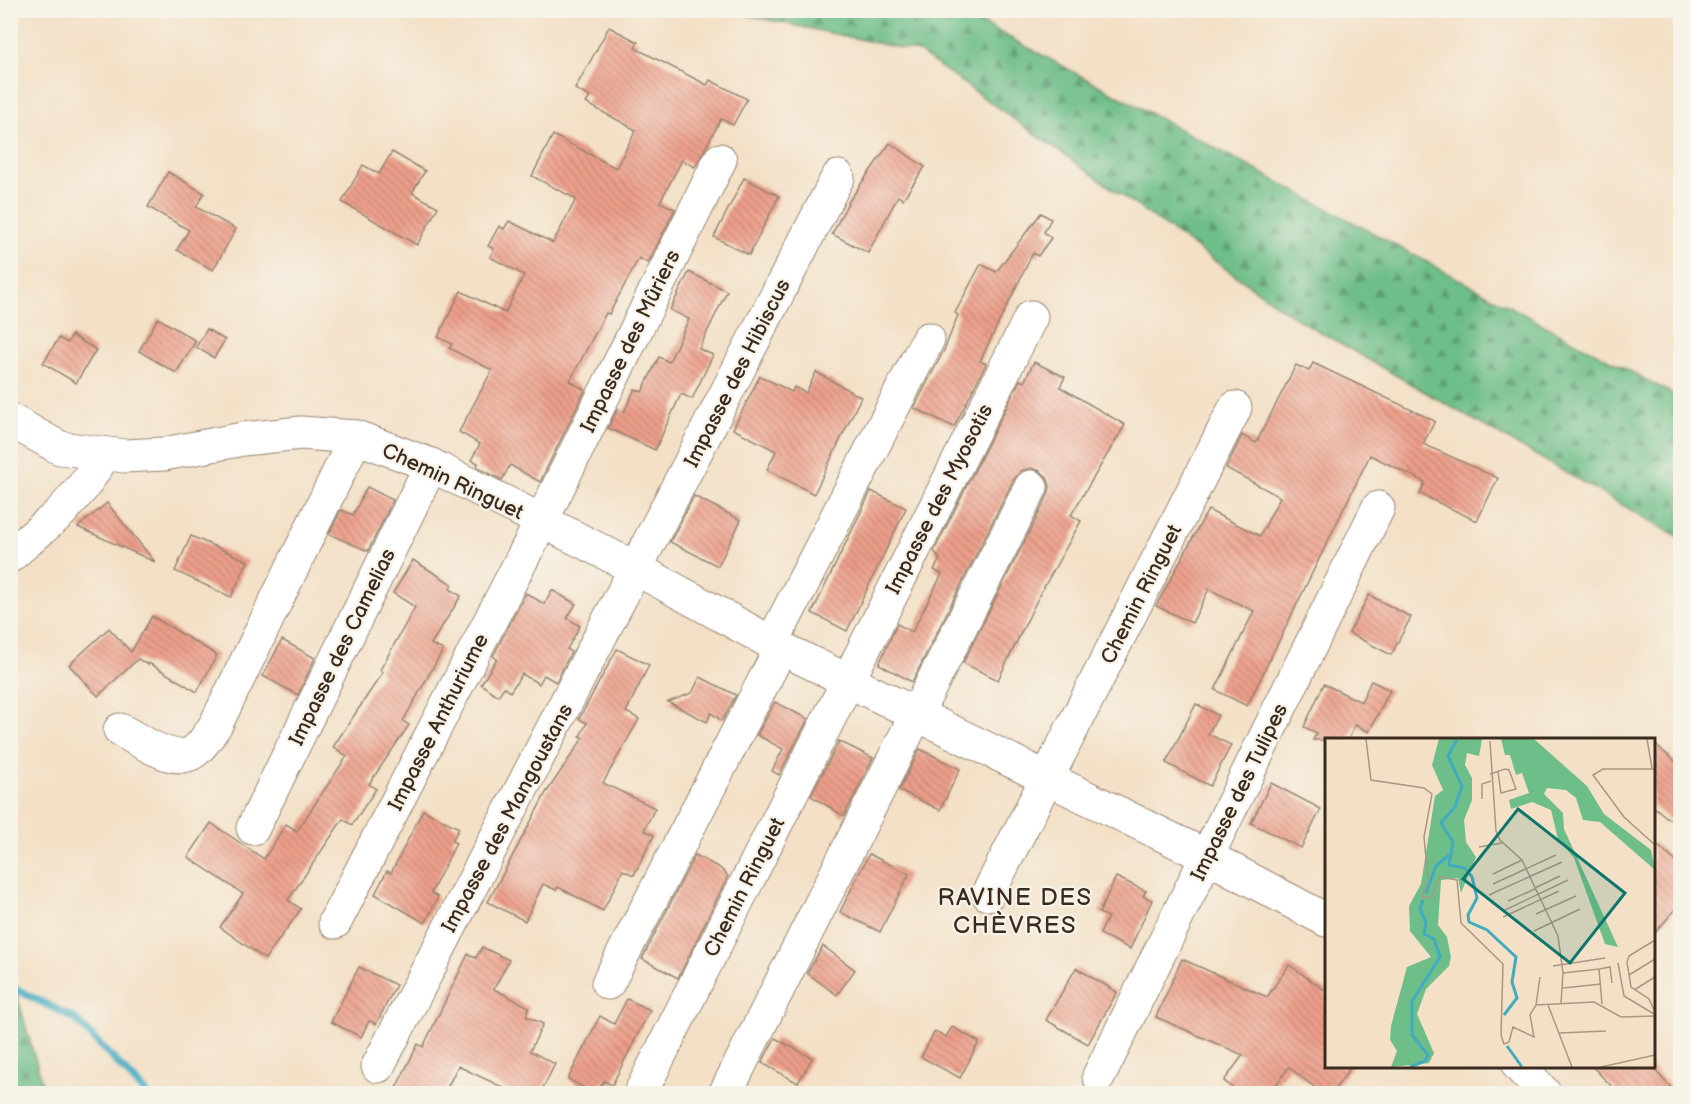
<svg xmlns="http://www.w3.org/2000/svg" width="1691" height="1104" font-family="'Balsamiq Sans',sans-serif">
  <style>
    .forest { fill: url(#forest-firs); stroke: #547454; stroke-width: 1.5 }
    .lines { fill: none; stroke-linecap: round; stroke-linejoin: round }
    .stream { stroke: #41abc0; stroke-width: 8 }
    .building { fill: url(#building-back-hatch) }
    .minor-casing { stroke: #978572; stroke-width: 35 }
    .minor { stroke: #fff; stroke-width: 33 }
    .labels { text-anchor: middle; stroke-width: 4.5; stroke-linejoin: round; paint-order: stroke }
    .street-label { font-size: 21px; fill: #3b2a1e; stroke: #f7f3e8 }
    .quarter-label { font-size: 24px; letter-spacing: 1.5px; fill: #3b2a1e; stroke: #f7f3e8 }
    .inset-river { fill: none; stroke: #41abc0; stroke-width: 3 }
    .inset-road { fill: none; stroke: #a99783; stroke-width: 1.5 }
    .view { fill: #0f766e; fill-opacity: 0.15; stroke: #0f766e; stroke-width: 3 }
    .inset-edge { fill: none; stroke: #3b2a1e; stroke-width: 3 }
  </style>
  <defs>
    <pattern id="forest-firs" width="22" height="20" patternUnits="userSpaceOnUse" patternTransform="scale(1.5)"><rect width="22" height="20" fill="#6ebe89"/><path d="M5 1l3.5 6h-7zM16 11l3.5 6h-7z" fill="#5c9b6f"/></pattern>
    <pattern id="building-back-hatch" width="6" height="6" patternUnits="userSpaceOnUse" patternTransform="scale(1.5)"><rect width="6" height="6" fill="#ed9f8a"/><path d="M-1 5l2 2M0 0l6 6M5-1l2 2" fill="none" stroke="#c18270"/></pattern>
  </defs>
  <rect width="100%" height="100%" fill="#f7f3e8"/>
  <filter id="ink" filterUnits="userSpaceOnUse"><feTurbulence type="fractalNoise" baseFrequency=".0167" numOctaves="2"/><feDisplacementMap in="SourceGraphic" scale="12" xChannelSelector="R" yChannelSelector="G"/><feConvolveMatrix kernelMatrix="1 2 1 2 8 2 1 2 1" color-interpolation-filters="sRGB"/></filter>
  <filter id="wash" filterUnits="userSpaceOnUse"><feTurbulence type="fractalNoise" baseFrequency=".008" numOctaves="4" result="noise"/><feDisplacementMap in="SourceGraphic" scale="24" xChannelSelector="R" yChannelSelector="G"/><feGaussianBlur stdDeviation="1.35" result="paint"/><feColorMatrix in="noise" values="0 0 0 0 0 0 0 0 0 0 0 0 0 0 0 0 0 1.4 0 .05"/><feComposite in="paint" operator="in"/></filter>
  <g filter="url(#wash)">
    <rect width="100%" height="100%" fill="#f3e0c6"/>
    <g class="forest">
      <polygon points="727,11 960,11 1680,398 1680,538 1294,317 919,52"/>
      <polygon points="11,975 45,1093 11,1093"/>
    </g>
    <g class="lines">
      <polyline class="stream" points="10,986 75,1019 147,1094"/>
    </g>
    <g id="blocks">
      <g class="building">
        <polygon points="609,27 638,42 635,48 707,85 710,80 747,99 733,125 721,119 695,167 682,160 660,202 675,209 648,263 639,258 609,314 606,313 570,381 585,390 540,482 510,465 502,480 477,467 478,463 471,460 480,444 459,432 492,370 449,348 452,344 438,337 461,291 505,313 524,275 490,257 494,249 488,246 499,226 504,229 509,221 553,243 576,199 532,176 553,135 616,168 636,130 586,103 590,97 575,89"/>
        <polygon points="890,143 925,167 903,199 898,196 868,253 832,234 849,201"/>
        <polygon points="392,152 425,171 412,193 438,207 417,245 342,202 363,165 379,174"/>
        <polygon points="168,172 204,193 196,207 236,229 213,270 177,250 189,230 148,207"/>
        <polygon points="744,178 779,196 749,255 714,237"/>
        <polygon points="1041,213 1051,219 1044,232 1051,238 1038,256 1033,253 980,361 986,364 954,427 914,408 945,348 958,315 955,313 981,264 996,272"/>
        <polygon points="689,272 727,291 699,349 713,355 692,399 681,394 655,450 608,428 618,408 624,412 635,389 642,392 659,357 669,362 689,319 670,310"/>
        <polygon points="158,318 196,341 176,373 139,351"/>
        <polygon points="207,329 225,340 214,358 196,347"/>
        <polygon points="72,335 96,350 76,383 43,363 59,338 67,343"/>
        <polygon points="1034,362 1065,377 1060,387 1125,425 1071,515 1081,521 1039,596 998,680 963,663 1048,495 1050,487 1047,477 1040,471 1031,468 1021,471 1014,479 912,682 879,664 897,624 912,632 942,574 934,570 940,559 934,551 1020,380 1024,382"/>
        <polygon points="1313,363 1435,421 1423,444 1498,478 1477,521 1420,494 1425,482 1370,455 1247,706 1215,690 1254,611 1209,589 1192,623 1156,606 1208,510 1260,536 1280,497 1226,468 1242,435 1256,443 1296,365 1309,371"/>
        <polygon points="816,372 861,397 814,494 767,470 776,451 733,429 760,376 792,392 794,387 806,393"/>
        <polygon points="367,487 393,500 368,551 329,534 341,510 353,515"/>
        <polygon points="871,491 906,508 847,631 812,613"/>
        <polygon points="694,496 741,520 718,566 670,542"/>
        <polygon points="107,503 155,562 78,527"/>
        <polygon points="191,536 248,561 231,597 175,571"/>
        <polygon points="413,560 452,584 450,589 461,596 431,644 443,650 403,721 409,725 369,784 376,789 352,825 343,819 288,900 301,909 265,959 220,927 243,894 188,857 211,823 264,859 286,824 297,831 347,756 333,747 383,672 380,670 415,607 393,593"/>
        <polygon points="552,590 576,604 567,618 580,626 567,649 571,652 556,682 544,675 539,684 522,674 510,692 504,687 498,696 481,684 497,659 493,656 526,593 544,604"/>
        <polygon points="1369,595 1411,617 1391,655 1349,633"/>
        <polygon points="152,616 217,655 197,692 149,663 148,665 138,659 98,696 69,665 109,628 131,652"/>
        <polygon points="282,640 315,658 298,695 263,676"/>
        <polygon points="617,649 649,665 626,712 639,719 603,783 655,808 644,830 654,835 634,875 623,870 603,911 558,887 556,890 543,884 525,921 488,902 546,793 583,738 580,736 587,723 579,719"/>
        <polygon points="700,677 736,695 722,721 711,713 707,722 668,702 692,693"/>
        <polygon points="1371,681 1390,690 1369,732 1355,725 1348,740 1313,740 1317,733 1304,727 1324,684 1361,702"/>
        <polygon points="775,702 808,719 779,775 772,771 783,749 757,735"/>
        <polygon points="1196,704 1218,715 1208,734 1231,745 1210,786 1166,763"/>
        <polygon points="839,741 873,758 844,816 811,796"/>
        <polygon points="1653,743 1680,765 1680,807 1670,820 1653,806"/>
        <polygon points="920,749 960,769 940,810 899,790"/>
        <polygon points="1271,783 1321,809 1301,848 1251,823"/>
        <polygon points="423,810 459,828 452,841 456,843 431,893 438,897 425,923 375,894 387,871 391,873"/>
        <polygon points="1653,842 1680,865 1680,904 1653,935"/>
        <polygon points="869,854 909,874 880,932 840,912"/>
        <polygon points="695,855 720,868 728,876 678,978 642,959"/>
        <polygon points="1116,877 1146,891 1143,896 1152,900 1130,949 1100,934 1108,917 1099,913"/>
        <polygon points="823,946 855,970 837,995 807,973"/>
        <polygon points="482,947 509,960 494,989 529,1007 526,1016 543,1024 530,1051 555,1064 540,1094 517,1094 458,1066 444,1094 393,1094 418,1044 423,1047 468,954 476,958"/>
        <polygon points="1182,959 1267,997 1289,965 1326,991 1326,1066 1352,1066 1331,1094 1323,1094 1289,1067 1269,1094 1241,1094 1224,1081 1243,1055 1156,1017"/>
        <polygon points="359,967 396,985 376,1024 369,1021 361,1037 331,1022"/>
        <polygon points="1076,968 1117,992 1088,1044 1046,1020"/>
        <polygon points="627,999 650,1010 612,1085 604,1081 595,1094 568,1079 600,1016 614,1024"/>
        <polygon points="952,1027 979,1042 960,1078 921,1057 935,1031 946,1037"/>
        <polygon points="775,1038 812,1058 798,1083 762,1063"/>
        <polygon points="1592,1066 1651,1066 1677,1094 1619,1094"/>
      </g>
    </g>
  </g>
  <g filter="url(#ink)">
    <use href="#blocks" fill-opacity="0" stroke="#978572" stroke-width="1.5"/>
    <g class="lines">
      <defs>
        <g id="minor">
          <polyline points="10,420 60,448 125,456 164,454 243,439 301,433 356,437 431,465 637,569 781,648 1208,857 1326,920"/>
          <polyline points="10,556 60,513 82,488 105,454"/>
          <polyline points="772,643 928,339"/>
          <path d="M120 730C139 739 175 767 195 751 204 744 210 733 216 724L356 437"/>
          <polyline points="253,828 431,465"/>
          <polyline points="988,894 1235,408"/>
          <polyline points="335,922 541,522 720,160"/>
          <polyline points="608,983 781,648"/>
          <polyline points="378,1066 838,177"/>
          <polyline points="1519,1066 1545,1094"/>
          <polyline points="1099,1076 1378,508"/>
          <polyline points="640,1094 1031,317"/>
          <polyline points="725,1094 1031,487"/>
        </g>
      </defs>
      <use href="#minor" class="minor-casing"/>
      <use href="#minor" class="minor"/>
    </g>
  </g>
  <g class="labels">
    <g class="street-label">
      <text transform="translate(630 341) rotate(-64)" y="7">Impasse des Mûriers</text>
      <text transform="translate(737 373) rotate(-63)" y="7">Impasse des Hibiscus</text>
      <text transform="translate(453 481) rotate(25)" y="7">Chemin Ringuet</text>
      <text transform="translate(939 499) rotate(-63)" y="7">Impasse des Myosotis</text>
      <text transform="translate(1141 594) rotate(-63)" y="7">Chemin Ringuet</text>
      <text transform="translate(342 647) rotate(-64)" y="7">Impasse des Camelias</text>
      <text transform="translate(438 722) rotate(-63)" y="7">Impasse Anthuriume</text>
      <text transform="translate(1239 792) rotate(-64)" y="7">Impasse des Tulipes</text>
      <text transform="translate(507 818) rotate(-62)" y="7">Impasse des Mangoustans</text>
      <text transform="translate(744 887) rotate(-63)" y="7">Chemin Ringuet</text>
    </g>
    <g class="quarter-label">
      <text x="1015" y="905">RAVINE DES<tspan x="1015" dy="28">CHÈVRES</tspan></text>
    </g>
  </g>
  <g transform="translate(1325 738)">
    <rect width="330" height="330" fill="#f3e0c6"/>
    <path d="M114 1H157L154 18 142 15 140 27 147 40V62L139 82 141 104 151 119 136 155 133 140 116 142 113 187 122 199 126 219 124 228 101 251 92 276 109 315 104 325 66 329 72 313 65 302 66 288 82 229 106 219 85 193 84 168 96 146 110 58 118 52 107 27ZM176 1H209L262 48 279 76 326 112 330 132 275 84 258 82 251 60 241 52 222 50 219 56 238 75 239 91 293 209 280 206 249 120 233 101 226 72 207 64 186 71 184 62 204 55 197 35 191 37 185 17H180Z" fill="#6ebe89"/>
    <path class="inset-river" d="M132 1 123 18 137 48 130 69 116 85 128 104 124 127 140 130 147 139 152 160 143 177 144 184 162 192 191 219 187 244 192 260 179 277M101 155 111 128 124 117M182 308 197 329M85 329 100 323 103 317 87 297V263L115 219 109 201 99 196 101 185 95 171 98 162"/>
    <path class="inset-road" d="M41 1 46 42 99 50 107 56 99 99 103 141 97 159 106 160 115 139 132 142 136 185 178 226 176 297 179 306 184 304 188 289 209 299 205 277 211 267 269 264 296 279 330 278M322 1 327 30M165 3 171 93 175 102 197 122 233 198 238 235 236 266M330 31H278L268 37 299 79 330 107M165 36 180 31 184 32 191 51 176 55 173 34M157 61V46L166 43M154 109 177 105M168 136 197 122M168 146 231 117M210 150 235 138M164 157 237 124M183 163 210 151M178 173 243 142M211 176 251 158M178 179 234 153M209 193 255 171M330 202 304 218 302 224 306 249 324 261 330 274M293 225 299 258 329 276M228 228 280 220M274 231 285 229 287 245M238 235 274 231 277 266M304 237 330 221M238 250 276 246M309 252 330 239M211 267 215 239M223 267 247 329M234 295 281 293M276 329 330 317"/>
    <path class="view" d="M193 71 300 155 245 225 138 141Z"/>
    <rect width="330" height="330" class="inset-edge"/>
  </g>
  <rect width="1691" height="1104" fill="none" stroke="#f7f3e8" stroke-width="36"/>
</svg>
